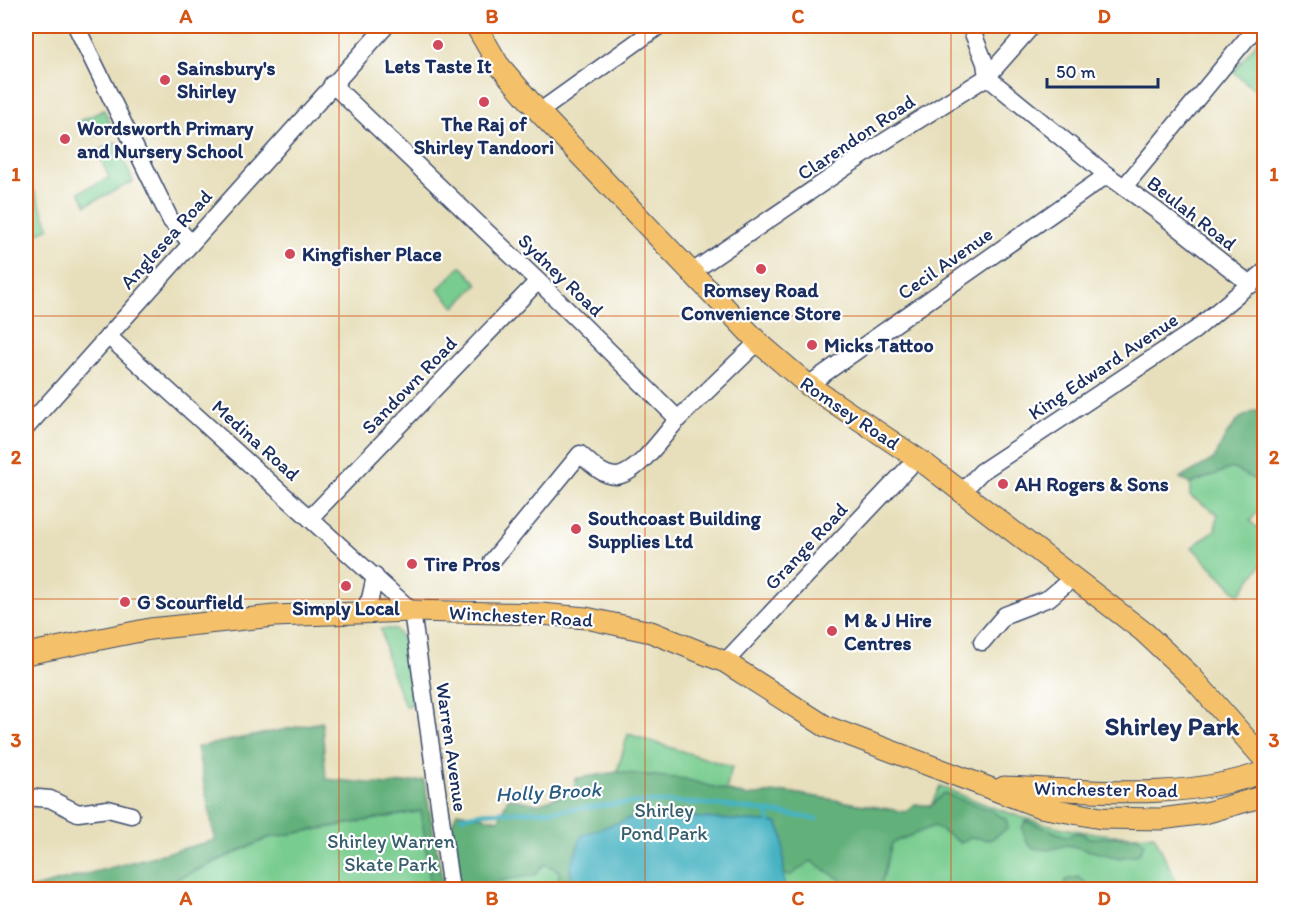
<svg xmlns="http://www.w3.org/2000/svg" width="1290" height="915" font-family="Itim,sans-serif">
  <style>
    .green { fill: #78cc8f; stroke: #4a7e76; stroke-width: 1.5 }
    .forest { fill: #62b07a; stroke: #3e706c; stroke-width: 1.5 }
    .water { fill: #46b3c2; stroke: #307190; stroke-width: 1.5 }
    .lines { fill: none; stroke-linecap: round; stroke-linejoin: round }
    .stream { stroke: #46b3c2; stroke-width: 4.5 }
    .minor-casing { stroke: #3a496c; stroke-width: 19 }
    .major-casing { stroke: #3a496c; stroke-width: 23 }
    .minor { stroke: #fff; stroke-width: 16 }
    .major { stroke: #f4c16a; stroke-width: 21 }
    .grid { fill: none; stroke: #d45514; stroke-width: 1.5; stroke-opacity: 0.55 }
    .poi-dot { fill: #d1495b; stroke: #fff; stroke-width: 2 }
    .labels { text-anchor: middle; stroke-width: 4.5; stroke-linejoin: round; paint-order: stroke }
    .poi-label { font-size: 20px; font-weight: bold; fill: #1b2f5e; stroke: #fff; text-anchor: start }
    .street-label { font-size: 20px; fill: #1b2f5e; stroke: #fff }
    .park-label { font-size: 20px; fill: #375e6d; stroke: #fff }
    .water-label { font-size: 21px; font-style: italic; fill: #2a5d81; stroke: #fff }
    .district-label { font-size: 26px; font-weight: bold; fill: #1b2f5e; stroke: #fff }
    .neatline { fill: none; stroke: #d45514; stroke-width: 2 }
    .grid-label { font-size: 20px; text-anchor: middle; font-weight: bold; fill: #d45514 }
  </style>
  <rect width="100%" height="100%" fill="#fff"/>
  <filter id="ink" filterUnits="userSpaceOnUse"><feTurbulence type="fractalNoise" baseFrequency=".0167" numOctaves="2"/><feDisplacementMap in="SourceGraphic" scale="12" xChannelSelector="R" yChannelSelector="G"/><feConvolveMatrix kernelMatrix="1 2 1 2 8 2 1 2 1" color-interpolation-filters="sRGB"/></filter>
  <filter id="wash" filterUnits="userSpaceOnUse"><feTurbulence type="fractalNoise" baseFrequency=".008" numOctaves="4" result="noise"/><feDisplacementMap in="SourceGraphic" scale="24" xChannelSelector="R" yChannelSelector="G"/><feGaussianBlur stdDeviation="1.35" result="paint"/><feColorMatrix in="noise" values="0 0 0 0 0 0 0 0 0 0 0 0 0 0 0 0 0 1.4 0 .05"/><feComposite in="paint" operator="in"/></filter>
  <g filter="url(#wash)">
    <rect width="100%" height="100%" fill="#e7dfbb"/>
    <g class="green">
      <polygon points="1264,33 1264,98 1233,72"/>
      <polygon points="104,110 113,128 93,136 88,127 81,130 77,122"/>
      <polygon points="117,142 133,182 86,205 79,192 109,178 97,151"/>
      <polygon points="26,172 50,228 26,238"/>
      <polygon points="461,266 478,284 455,307 438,289"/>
      <polygon points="1232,468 1264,484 1264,504 1250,521 1264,534 1264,561 1239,595 1192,547 1215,530 1218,514 1190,496 1190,484"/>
      <polygon points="381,629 395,629 403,639 412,705 405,706 388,662"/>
      <path d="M628 734 732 767 726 790 746 796 787 792 906 812 915 804 931 806 940 786C1009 816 1077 840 1154 835L1180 889H472L457 812 499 820 508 798 537 804 576 791 575 779 617 772Z"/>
      <polygon points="422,811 431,889 154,890 268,838"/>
    </g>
    <g class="forest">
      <polygon points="1264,407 1264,484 1232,468 1190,484 1180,478 1214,459 1226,435 1240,418"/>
      <polygon points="322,722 326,779 388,785 424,780 444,889 431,889 421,811 268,838 154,889 26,890 215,840 197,747"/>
      <polygon points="617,772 685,779 746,796 787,792 906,812 915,804 931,806 943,793 990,810 1006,819 1008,828 990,840 970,837 961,843 934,826 892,843 881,885 857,890 811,861 791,875 783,874 783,837 777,823 643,814 570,868 575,889 558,889 559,871 545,864 535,875 493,882 494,889 460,890 450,828 457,812 499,820 508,798 537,804 576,791 575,779"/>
      <polygon points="1026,821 1066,836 1079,832 1090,838 1137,836 1144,843 1139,854 1120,858 1067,845 1049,850 1032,848 1026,841 1022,828"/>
      <polygon points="1078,877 1089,885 1091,889 1062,889 1066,880"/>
    </g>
    <polygon class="water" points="643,814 777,823 783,837 784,889 575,889 570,869 582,835"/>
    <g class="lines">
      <g class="stream">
        <polyline points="769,811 769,822"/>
        <path d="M462 817C489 809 516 813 543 811 572 810 601 805 630 803 693 799 754 809 816 819"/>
      </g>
    </g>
  </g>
  <g filter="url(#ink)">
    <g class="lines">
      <defs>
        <g id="minor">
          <polyline points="76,26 171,221 190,242"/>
          <polyline points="970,26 985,63 987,77 1107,175 1156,210 1251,285"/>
          <polyline points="332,84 538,281 678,419 758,342"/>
          <polyline points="539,112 659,26"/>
          <polyline points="1124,187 1257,26"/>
          <polyline points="692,272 874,148 987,77 1032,26"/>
          <polyline points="108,336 412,611 451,890"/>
          <polyline points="808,385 1107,175"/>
          <polyline points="26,428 386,26"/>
          <polyline points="962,492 981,472 1195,330 1264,272"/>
          <polyline points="311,517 538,281"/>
          <path d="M492 561 580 454C589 462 602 476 616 476 637 475 664 435 678 419"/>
          <polyline points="361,613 370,599 375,576"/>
          <polyline points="982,642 1005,615 1049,598 1074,577"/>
          <polyline points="725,662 909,467 915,458"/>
          <polyline points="26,797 50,799 78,813 108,809 131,815"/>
        </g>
        <g id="major">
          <polyline points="476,26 498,64 539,112 758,342 808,385 928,466 1144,632 1191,676 1264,759"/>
          <polyline points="26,654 150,629 274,616 412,611 541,614 586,618 651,632 725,662 825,726 1040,807 1101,818 1161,819 1205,813 1264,796"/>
          <path d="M1004 787C1092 790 1179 802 1264 772"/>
        </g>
      </defs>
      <use href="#minor" class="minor-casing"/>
      <use href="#major" class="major-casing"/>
      <use href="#minor" class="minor"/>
      <use href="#major" class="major"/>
    </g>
  </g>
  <path class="grid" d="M339 26V890M645 26V890M951 26V890M26 316H1264M26 599H1264"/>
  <g class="poi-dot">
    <circle cx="438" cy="45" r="6"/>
    <circle cx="165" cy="80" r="6"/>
    <circle cx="484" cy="102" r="6"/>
    <circle cx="65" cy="139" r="6"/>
    <circle cx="290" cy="254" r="6"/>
    <circle cx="761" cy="269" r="6"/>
    <circle cx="812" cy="345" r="6"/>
    <circle cx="1003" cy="484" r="6"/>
    <circle cx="576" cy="529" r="6"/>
    <circle cx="412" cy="564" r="6"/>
    <circle cx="346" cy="586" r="6"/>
    <circle cx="125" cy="602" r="6"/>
    <circle cx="832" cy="631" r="6"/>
  </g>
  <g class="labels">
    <g class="poi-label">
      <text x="438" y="73" text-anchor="middle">Lets Taste It</text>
      <text x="177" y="75">Sainsbury's<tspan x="177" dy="23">Shirley</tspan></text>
      <text x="484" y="131" text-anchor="middle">The Raj of<tspan x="484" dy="23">Shirley Tandoori</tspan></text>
      <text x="77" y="135">Wordsworth Primary<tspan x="77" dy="23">and Nursery School</tspan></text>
      <text x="302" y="261">Kingfisher Place</text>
      <text x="761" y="297" text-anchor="middle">Romsey Road<tspan x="761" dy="23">Convenience Store</tspan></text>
      <text x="824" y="352">Micks Tattoo</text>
      <text x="1015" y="491">AH Rogers &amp; Sons</text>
      <text x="588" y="525">Southcoast Building<tspan x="588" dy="23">Supplies Ltd</tspan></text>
      <text x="424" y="571">Tire Pros</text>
      <text x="137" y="609">G Scourfield</text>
      <text x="346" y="615" text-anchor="middle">Simply Local</text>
      <text x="844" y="627">M &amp; J Hire<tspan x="844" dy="23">Centres</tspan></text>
    </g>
    <g class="street-label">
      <text transform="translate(856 137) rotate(-34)" y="7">Clarendon Road</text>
      <text transform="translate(1192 213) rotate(38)" y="7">Beulah Road</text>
      <text transform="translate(166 239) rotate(-48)" y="7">Anglesea Road</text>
      <text transform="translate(945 263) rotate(-35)" y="7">Cecil Avenue</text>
      <text transform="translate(561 275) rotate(44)" y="7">Sydney Road</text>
      <text transform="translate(1103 366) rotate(-34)" y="7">King Edward Avenue</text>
      <text transform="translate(409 385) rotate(-46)" y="7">Sandown Road</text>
      <text transform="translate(850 413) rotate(34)" y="7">Romsey Road</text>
      <text transform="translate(256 440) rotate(42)" y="7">Medina Road</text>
      <text transform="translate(806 546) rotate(-47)" y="7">Grange Road</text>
      <text transform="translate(521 616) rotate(3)" y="7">Winchester Road</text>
      <text transform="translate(452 747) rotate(82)" y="7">Warren Avenue</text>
      <text transform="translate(1106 789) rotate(1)" y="7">Winchester Road</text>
    </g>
    <g class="park-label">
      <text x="664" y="817">Shirley<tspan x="664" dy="23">Pond Park</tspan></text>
      <text x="391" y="848">Shirley Warren<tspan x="391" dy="23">Skate Park</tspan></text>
    </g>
    <g class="water-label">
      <text transform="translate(548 792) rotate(-3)" y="7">Holly Brook</text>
    </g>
    <g class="district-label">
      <text x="1172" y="735">Shirley Park</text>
    </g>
  </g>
  <rect width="1290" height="915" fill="none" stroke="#fff" stroke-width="66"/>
  <path d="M1047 78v9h111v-9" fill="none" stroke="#1b2f5e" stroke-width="3"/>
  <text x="1056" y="78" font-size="18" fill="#1b2f5e" stroke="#ffffff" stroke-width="4.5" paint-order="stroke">50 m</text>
  <rect x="33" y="33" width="1224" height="849" class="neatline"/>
  <g class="grid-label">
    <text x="186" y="23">A</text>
    <text x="492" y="23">B</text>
    <text x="798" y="23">C</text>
    <text x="1104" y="23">D</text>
    <text x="16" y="181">1</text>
    <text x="1274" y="181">1</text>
    <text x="16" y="464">2</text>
    <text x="1274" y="464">2</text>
    <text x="16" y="747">3</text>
    <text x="1274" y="747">3</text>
    <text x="186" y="905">A</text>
    <text x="492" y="905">B</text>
    <text x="798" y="905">C</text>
    <text x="1104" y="905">D</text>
  </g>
</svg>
